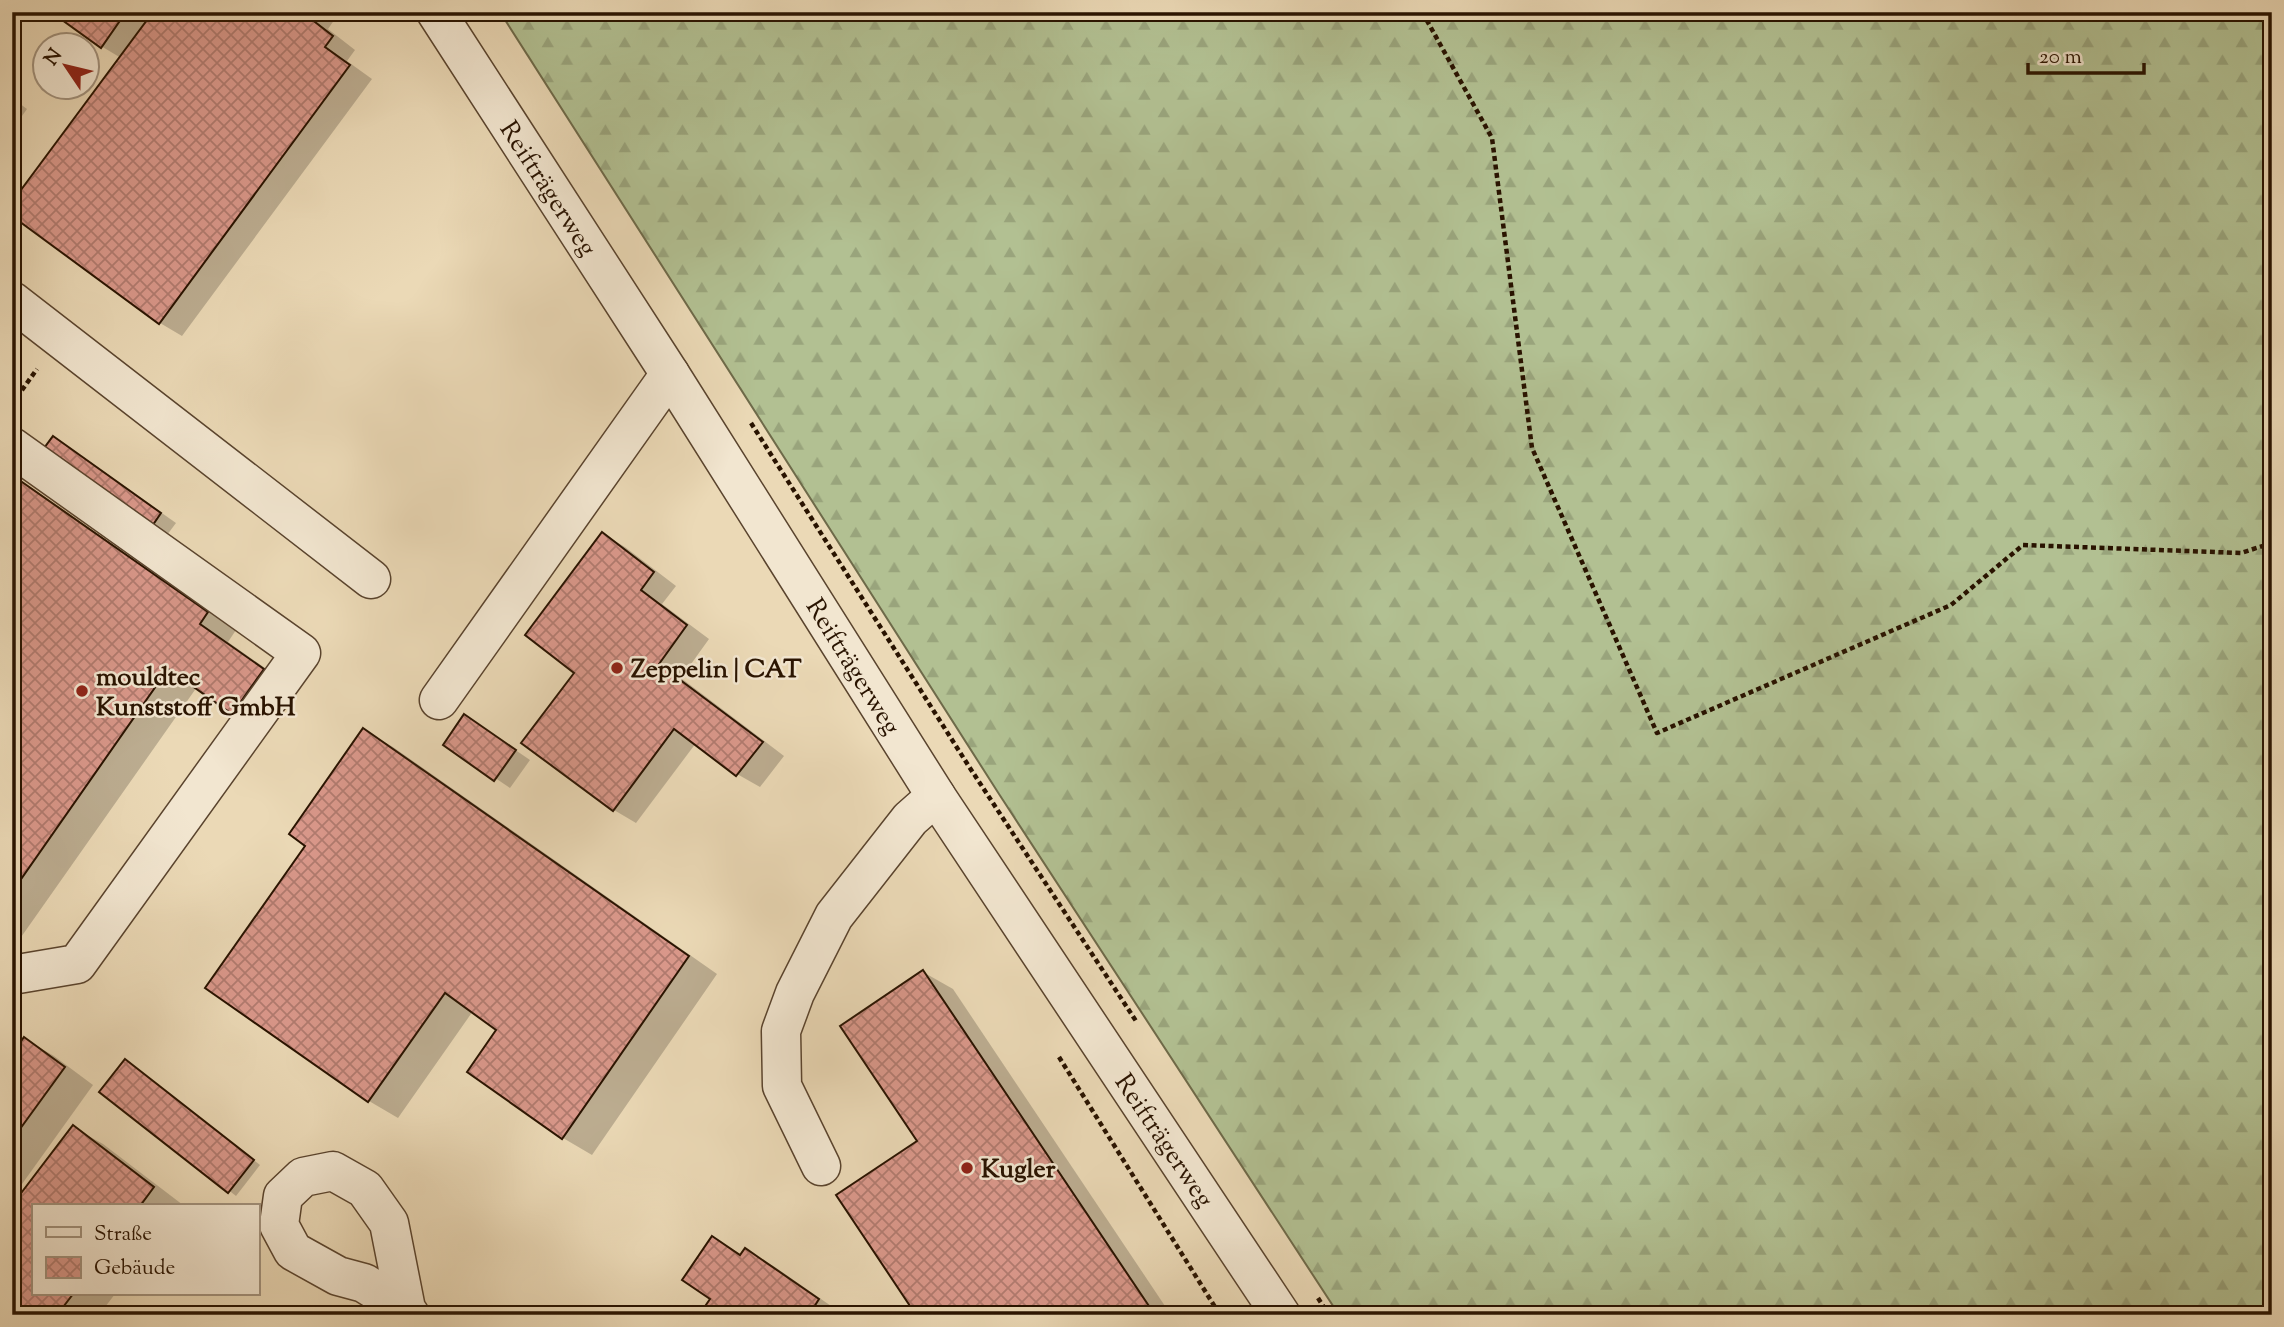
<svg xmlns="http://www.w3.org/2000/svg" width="2284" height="1327" font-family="'Sorts Mill Goudy',serif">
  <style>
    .forest { fill: url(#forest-firs); stroke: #6e6a49; stroke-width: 2 }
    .shadow { fill: #0003 }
    .building { fill: url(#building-cross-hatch); stroke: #291300; stroke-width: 2 }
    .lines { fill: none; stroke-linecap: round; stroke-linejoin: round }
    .minor-casing { stroke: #5a442e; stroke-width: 41 }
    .path { stroke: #291300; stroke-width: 4.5; stroke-dasharray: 5 3.5; stroke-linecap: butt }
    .minor { stroke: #f2e6d0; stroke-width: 38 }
    .poi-dot { fill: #8f2418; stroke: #f2e6d0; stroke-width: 2.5 }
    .labels { text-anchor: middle; stroke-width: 5; stroke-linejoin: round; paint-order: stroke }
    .street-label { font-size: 26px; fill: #291300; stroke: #f2e6d0 }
    .poi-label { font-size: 26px; font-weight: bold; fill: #291300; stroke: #f2e6d0; text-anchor: start }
  </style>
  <defs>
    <pattern id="forest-firs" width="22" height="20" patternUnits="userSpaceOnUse" patternTransform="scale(1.75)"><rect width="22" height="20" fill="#b2c092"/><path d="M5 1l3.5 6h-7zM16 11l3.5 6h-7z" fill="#99a47c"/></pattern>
    <pattern id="building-cross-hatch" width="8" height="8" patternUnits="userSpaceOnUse" patternTransform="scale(1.75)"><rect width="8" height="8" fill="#da988b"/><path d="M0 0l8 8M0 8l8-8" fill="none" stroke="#b17b6f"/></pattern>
  </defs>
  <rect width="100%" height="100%" fill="#ebd9b6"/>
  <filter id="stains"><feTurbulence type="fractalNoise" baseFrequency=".00286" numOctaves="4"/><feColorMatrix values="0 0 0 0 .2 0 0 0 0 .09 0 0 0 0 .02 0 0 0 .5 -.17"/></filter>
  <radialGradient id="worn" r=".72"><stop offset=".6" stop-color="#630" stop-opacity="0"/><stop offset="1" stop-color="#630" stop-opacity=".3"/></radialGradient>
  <polygon class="forest" points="500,12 2272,12 2272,1315 1339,1315 999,794"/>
  <g class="shadow">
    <polygon points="54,12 332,12 337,16 328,29 355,50 347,61 372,79 182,336 160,323 121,58 101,46"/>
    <polygon points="12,98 27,109 12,130"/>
    <polygon points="68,447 176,523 164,539"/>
    <polygon points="12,474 236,630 228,642 292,687 262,729 233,712 197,687 12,950"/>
    <polygon points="603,534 625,547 676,586 662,604 709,639 681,678 784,756 760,787 737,774 696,743 636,823 614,810 576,672"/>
    <polygon points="465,716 530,760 510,788 445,744"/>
    <polygon points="364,730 393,747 717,974 592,1155 563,1138 469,1072 499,1029 473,1011 398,1118 369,1101 207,988 307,845"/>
    <polygon points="923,972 953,989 1171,1315 918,1315"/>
    <polygon points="25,1039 54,1056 93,1085 12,1198 12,1057"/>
    <polygon points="132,1065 260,1165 236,1196 102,1091"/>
    <polygon points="74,1128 103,1144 183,1205 33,1206 33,1294 115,1294 99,1315 12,1315 12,1208"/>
    <polygon points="713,1238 742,1255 745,1250 775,1267 844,1315 701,1315 712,1299"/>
  </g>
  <g class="building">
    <polygon points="51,12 126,12 101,48"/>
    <polygon points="153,12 308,12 306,15 333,36 325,47 350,65 159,324 12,216 12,202"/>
    <polygon points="53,436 161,513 148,532 39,455"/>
    <polygon points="12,475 208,612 200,624 264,669 232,714 168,669 12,892"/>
    <polygon points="602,532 654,572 641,590 687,625 659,664 763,742 736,776 674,729 613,811 521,743 574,673 525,635"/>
    <polygon points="464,714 516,750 494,781 443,745"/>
    <polygon points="363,728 689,956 562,1139 467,1072 496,1030 445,993 368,1102 205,988 305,846 289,834"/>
    <polygon points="923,970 1155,1315 916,1315 836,1195 917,1141 840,1026"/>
    <polygon points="24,1037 65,1067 12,1140 12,1054"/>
    <polygon points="125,1059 254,1160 228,1193 99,1092"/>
    <polygon points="73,1125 154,1187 140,1206 33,1206 33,1294 73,1294 57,1315 12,1315 12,1205"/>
    <polygon points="712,1236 740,1255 745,1248 819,1299 809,1315 699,1315 710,1299 682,1280"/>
  </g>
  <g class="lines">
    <defs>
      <g id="minor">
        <polyline points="436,12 670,374 936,796 1281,1315"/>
        <polyline points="12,301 371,579"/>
        <polyline points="12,447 301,653 77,964 12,975"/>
        <polyline points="439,700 670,374"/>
        <polyline points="821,1166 782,1086 781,1031 795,993 834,916 910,819 936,796"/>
        <polyline points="406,1309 389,1223 365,1189 333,1171 303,1177 283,1196 279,1225 293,1251 338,1276 364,1283 406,1309 410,1315"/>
      </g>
    </defs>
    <use href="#minor" class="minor-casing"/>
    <g class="path">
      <polyline points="1425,12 1425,17 1492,138 1532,448 1657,733 1951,605 2023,545 2241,553 2272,543"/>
      <polyline points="12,404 37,369"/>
      <polyline points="751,423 968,765 1136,1021"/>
      <polyline points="1059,1057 1220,1315"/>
      <polyline points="1318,1298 1329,1315"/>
    </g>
    <use href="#minor" class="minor"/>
  </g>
  <g class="poi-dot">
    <circle cx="617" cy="668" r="7"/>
    <circle cx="82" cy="691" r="7"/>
    <circle cx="967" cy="1168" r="7"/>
  </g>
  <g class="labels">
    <g class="street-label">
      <text transform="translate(549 188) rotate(57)" y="9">Reifträgerweg</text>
      <text transform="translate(854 666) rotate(58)" y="9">Reifträgerweg</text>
      <text transform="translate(1165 1140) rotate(56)" y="9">Reifträgerweg</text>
    </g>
    <g class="poi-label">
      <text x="631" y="677">Zeppelin | CAT</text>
      <text x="96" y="685">mouldtec<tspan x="96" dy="30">Kunststoff GmbH</tspan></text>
      <text x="981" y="1177">Kugler</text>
    </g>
  </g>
  <rect width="2284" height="1327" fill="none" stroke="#ebd9b6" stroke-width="42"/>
  <rect x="14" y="14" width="2256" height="1299" fill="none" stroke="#291300" stroke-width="3.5"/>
  <rect x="21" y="21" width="2242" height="1285" fill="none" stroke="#291300" stroke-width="2"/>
  <rect x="32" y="1204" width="228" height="91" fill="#f2e6d0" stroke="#a2927d" stroke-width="2"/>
  <rect x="46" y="1227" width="35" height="10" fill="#f2e6d0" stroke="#a2927d" stroke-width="2"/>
  <text x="94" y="1240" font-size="21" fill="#291300">Straße</text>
  <rect x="46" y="1257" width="35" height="21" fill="url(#building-cross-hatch)" stroke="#a2927d" stroke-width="2"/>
  <text x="94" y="1274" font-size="21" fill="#291300">Gebäude</text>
  <g transform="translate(66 66) rotate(305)"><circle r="33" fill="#f2e6d0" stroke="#a2927d" stroke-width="2"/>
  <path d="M0-5L12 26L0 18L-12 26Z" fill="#8f2418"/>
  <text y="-10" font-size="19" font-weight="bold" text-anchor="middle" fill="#291300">N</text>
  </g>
  <path d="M2028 63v10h116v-10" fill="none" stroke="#291300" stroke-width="3.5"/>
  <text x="2039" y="63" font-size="21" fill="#291300" stroke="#f2e6d0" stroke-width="5" paint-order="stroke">20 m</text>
  <rect width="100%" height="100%" filter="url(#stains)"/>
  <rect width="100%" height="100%" fill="url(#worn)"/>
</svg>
